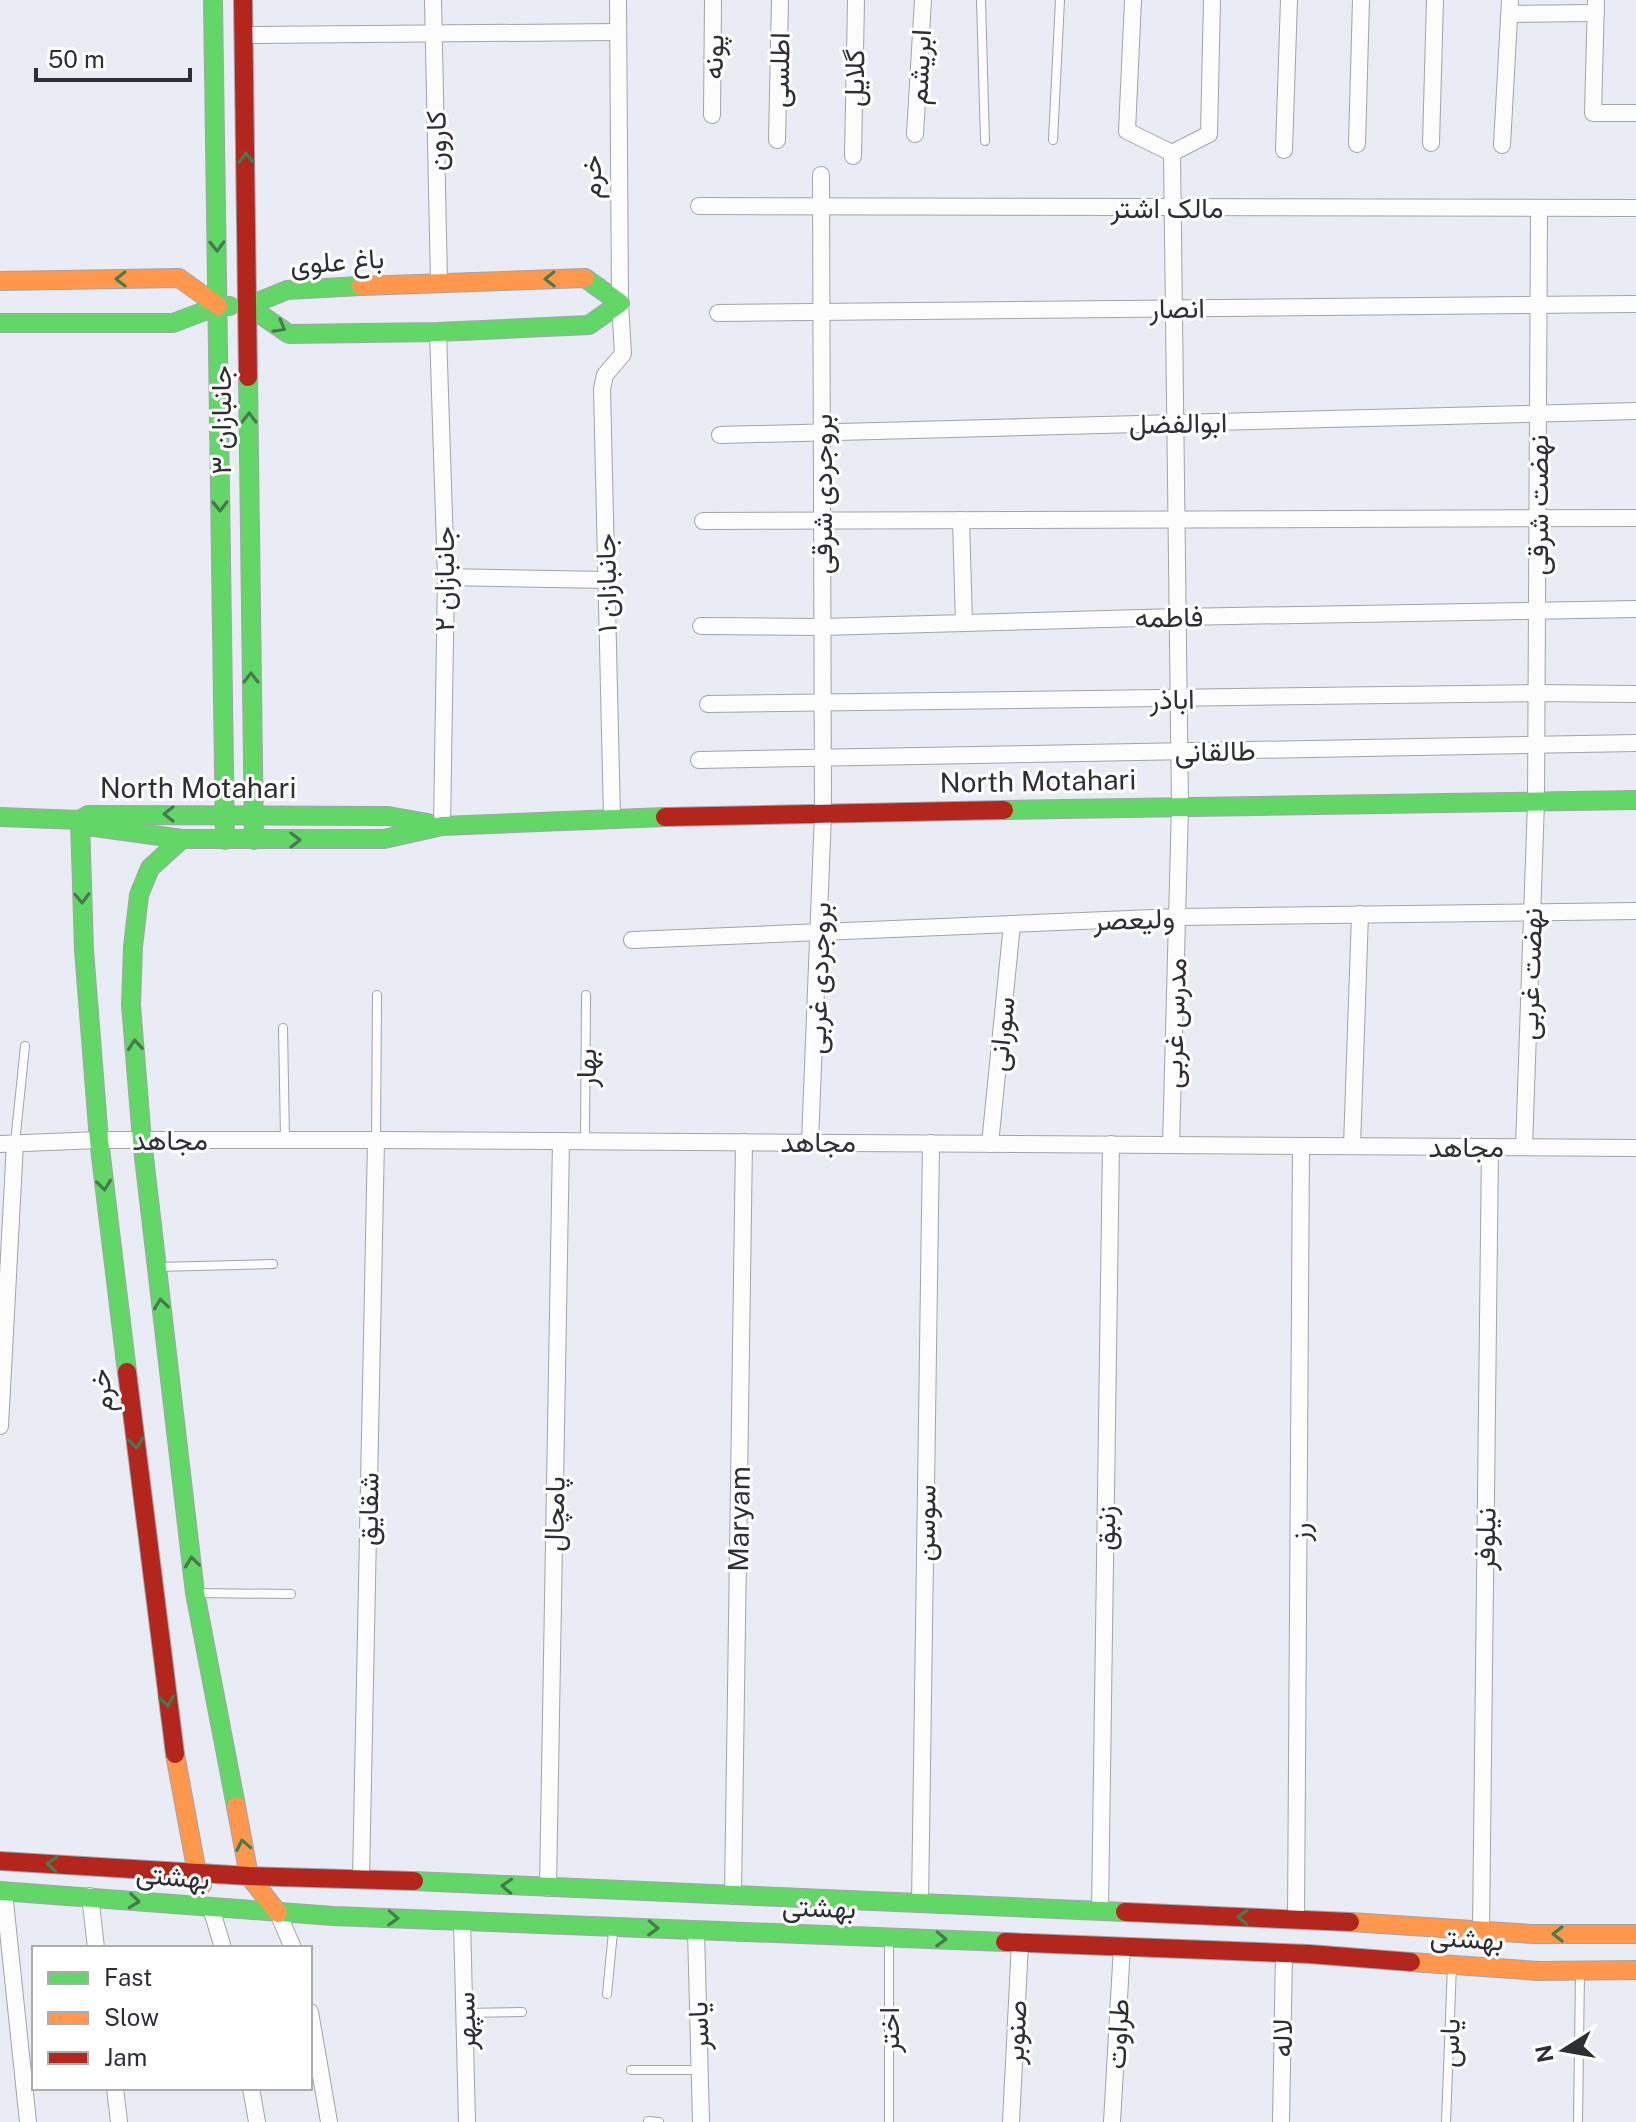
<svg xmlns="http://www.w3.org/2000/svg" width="1636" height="2122" font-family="'Public Sans',Vazirmatn,sans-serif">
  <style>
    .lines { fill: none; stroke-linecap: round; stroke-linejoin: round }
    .lane-casing { stroke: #a2a4aa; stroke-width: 10 }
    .street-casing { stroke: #a2a4aa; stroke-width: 18 }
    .fast-casing { stroke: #a2a4aa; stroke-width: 20 }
    .slow-casing { stroke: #a2a4aa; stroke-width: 20 }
    .jam-casing { stroke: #a2a4aa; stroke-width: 20 }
    .lane { stroke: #fcfcfd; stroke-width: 8 }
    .street { stroke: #fcfcfd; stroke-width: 16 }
    .fast { stroke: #63d668; stroke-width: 18 }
    .slow { stroke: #ff974d; stroke-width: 18 }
    .jam { stroke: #b3261e; stroke-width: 18 }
    .oneway { stroke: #457a4c }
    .labels { text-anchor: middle; stroke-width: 6; stroke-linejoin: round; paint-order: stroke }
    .street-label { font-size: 28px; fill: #2d2f35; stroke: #fff }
  </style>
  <rect width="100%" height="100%" fill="#e9ecf4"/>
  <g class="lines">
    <defs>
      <g id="lane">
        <polyline points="981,0 985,141"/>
        <polyline points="1053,140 1060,0"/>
        <polyline points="283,1028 285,1139"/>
        <polyline points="376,1140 377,995"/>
        <polyline points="585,1141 586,995"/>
        <polyline points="15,1143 25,1046"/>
        <polyline points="158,1267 273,1264"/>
        <polyline points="196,1593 291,1594"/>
        <polyline points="607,1994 613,1932"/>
        <polyline points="465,2013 522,2012"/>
        <polyline points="631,2070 699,2070"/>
        <polyline points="648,2121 659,2122"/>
        <polyline points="889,2122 889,1942"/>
        <polyline points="1446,2122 1452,1965"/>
        <polyline points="1578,2122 1580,1972"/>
      </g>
      <g id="street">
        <polyline points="433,0 439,282"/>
        <polyline points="1133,0 1127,131 1172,153 1209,134 1212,0"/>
        <polyline points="1596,0 1593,113 1636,113"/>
        <polyline points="1510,14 1596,13"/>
        <polyline points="244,35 618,32"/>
        <polyline points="712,115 713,0"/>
        <polyline points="915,134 923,0"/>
        <polyline points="777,140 780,0"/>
        <polyline points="1431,143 1435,0"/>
        <polyline points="1357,144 1361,0"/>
        <polyline points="1502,145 1510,0"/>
        <polyline points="1284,150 1289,0"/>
        <polyline points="853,156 856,0"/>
        <polyline points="699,206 1636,208"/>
        <polyline points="718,313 1636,304"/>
        <polyline points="438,332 446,577 442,826"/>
        <polyline points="720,435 1636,411"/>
        <polyline points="961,520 964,623"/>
        <polyline points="703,521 1636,518"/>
        <polyline points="446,577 606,580"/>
        <polyline points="701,626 822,627 1178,617 1636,609"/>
        <polyline points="708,704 1536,693 1636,694"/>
        <polyline points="699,760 1636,743"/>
        <polyline points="612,818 602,389 605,375 623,354 620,303 618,0"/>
        <polyline points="632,940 1177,917 1636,911"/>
        <polyline points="810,1142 823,814 821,175"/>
        <polyline points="0,1144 99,1140 376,1140 1636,1148"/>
        <polyline points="990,1144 1012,924"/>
        <polyline points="1171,1145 1180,806 1172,153"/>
        <polyline points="1352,1146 1360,914"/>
        <polyline points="1524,1147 1536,802 1539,209"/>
        <polyline points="0,1426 15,1143"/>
        <polyline points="361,1878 376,1140"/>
        <polyline points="548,1888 561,1141"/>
        <polyline points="4,1892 28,2122"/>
        <polyline points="90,1896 96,1948"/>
        <polyline points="733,1896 744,1142"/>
        <polyline points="920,1904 931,1143"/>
        <polyline points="211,1908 223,1948"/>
        <polyline points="1100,1911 1111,1144"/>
        <polyline points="278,1913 293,1948"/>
        <polyline points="1296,1919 1301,1146"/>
        <polyline points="462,1920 467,2122"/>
        <polyline points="696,1930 701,2122"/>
        <polyline points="1481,1931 1490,1147"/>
        <polyline points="310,2012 329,2122"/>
        <polyline points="115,2088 119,2122"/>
        <polyline points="251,2088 257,2122"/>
        <polyline points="1011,2122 1020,1942"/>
        <polyline points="1112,2122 1122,1946"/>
        <polyline points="1281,2122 1284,1953"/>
      </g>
      <g id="fast">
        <polyline points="213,0 225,840"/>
        <polyline points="361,286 287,290 248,306 289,334 438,332 589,325 620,303 585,278"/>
        <polyline points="0,323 173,323 218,306 230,306"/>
        <polyline points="248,377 254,840"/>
        <polyline points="1004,810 1636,800"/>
        <polyline points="0,817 80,820 88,815 388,816 428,823"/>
        <polyline points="80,820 87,826 182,839 384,839 442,826 665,817"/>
        <polyline points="80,820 84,950 99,1140 127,1372"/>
        <polyline points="182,839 150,868 139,895 133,947 131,1005 142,1140 195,1593 236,1806"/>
        <polyline points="414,1881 1125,1912"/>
        <polyline points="0,1891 333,1916 1005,1942"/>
      </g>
      <g id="slow">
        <polyline points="0,281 179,278 218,306"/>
        <polyline points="361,286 585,278"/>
        <polyline points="175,1754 197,1873 202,1885"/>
        <polyline points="236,1806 249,1876 278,1913"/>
        <polyline points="1350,1922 1533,1934 1636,1934"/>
        <polyline points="1411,1962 1539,1971 1636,1970"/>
      </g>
      <g id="jam">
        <polyline points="243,0 248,377"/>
        <polyline points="665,817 1004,810"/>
        <polyline points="127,1372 175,1754"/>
        <polyline points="0,1861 249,1876 414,1881"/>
        <polyline points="1125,1912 1350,1922"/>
        <polyline points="1005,1942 1309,1954 1411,1962"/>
      </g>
    </defs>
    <use href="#lane" class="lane-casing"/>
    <use href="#street" class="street-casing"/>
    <use href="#fast" class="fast-casing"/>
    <use href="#slow" class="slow-casing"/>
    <use href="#jam" class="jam-casing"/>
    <use href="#lane" class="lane"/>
    <use href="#street" class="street"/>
    <use href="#fast" class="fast"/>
    <use href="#slow" class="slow"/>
    <use href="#jam" class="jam"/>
  </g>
  <defs><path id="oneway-chevron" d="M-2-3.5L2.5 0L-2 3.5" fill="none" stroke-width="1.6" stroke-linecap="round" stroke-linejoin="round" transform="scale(2)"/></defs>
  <g class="oneway">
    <use href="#oneway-chevron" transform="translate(246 158) rotate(-91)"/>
    <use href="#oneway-chevron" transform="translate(217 246) rotate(89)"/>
    <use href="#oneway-chevron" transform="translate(121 279) rotate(179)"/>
    <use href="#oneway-chevron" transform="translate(550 279) rotate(179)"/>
    <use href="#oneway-chevron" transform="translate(280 327) rotate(30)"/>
    <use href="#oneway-chevron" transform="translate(249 418) rotate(-90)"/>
    <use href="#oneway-chevron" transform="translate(220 506) rotate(89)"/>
    <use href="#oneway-chevron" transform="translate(251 678) rotate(-90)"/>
    <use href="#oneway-chevron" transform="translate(169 814) rotate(180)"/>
    <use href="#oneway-chevron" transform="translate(295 840) rotate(-1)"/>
    <use href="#oneway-chevron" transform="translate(82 898) rotate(88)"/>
    <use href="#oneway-chevron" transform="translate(135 1045) rotate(-95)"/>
    <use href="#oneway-chevron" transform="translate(104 1185) rotate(83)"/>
    <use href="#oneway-chevron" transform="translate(161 1304) rotate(-97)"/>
    <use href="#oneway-chevron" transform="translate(136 1443) rotate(83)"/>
    <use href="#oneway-chevron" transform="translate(192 1562) rotate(-97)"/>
    <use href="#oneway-chevron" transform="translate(167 1701) rotate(83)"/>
    <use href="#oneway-chevron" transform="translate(243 1845) rotate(-101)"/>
    <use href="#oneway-chevron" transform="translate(52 1864) rotate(-177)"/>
    <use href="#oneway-chevron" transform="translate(507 1886) rotate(-177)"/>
    <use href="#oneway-chevron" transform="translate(134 1901) rotate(6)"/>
    <use href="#oneway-chevron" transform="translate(1243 1917) rotate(-178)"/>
    <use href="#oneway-chevron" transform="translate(393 1918) rotate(2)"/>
    <use href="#oneway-chevron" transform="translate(653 1928) rotate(2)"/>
    <use href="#oneway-chevron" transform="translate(1558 1934) rotate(-180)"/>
    <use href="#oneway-chevron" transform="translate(941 1939) rotate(2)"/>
  </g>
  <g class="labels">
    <g class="street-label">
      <text transform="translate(713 57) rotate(-89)" y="10">پونه</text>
      <text transform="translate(919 67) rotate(-87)" y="10">ابریشم</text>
      <text transform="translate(779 70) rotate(-89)" y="10">اطلسی</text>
      <text transform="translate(854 78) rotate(-89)" y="10">گلایل</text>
      <text transform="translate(436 141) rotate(-91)" y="10">کارون</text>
      <text transform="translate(591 177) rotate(-90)" y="10">خرم</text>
      <text x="1167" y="218">مالک اشتر</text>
      <text transform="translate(337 261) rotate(-4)" y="10">باغ علوی</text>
      <text transform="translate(1177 308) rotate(-1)" y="10">انصار</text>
      <text transform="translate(221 420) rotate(-90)" y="10">جانبازان ۳</text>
      <text transform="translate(1178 423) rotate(-1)" y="10">ابوالفضل</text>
      <text transform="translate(822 494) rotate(-90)" y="10">بروجردی شرقی</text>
      <text transform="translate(1538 505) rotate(-90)" y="10">نهضت شرقی</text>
      <text transform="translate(444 579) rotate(-90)" y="10">جانبازان ۲</text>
      <text transform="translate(606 583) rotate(-91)" y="10">جانبازان ۱</text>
      <text transform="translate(1169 617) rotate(-1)" y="10">فاطمه</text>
      <text transform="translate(1172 699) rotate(-1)" y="10">اباذر</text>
      <text transform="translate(1215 751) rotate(-1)" y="10">طالقانی</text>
      <text transform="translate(1038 781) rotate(-1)" y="10">North Motahari</text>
      <text x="198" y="798">North Motahari</text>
      <text transform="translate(1134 919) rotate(-2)" y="10">ولیعصر</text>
      <text transform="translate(1530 974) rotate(-88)" y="10">نهضت غربی</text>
      <text transform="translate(818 978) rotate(-88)" y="10">بروجردی غربی</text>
      <text transform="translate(1174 1023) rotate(-88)" y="10">مدرس غربی</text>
      <text transform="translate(1001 1034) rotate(-84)" y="10">سورانی</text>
      <text transform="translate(586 1068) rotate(-90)" y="10">بهار</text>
      <text x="170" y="1150">مجاهد</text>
      <text x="818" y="1152">مجاهد</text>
      <text x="1466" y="1157">مجاهد</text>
      <text transform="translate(101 1391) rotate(-97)" y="10">خرم</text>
      <text transform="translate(368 1509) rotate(-89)" y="10">شقایق</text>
      <text transform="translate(554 1514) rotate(-89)" y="10">پامچال</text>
      <text transform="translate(739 1519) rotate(-89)" y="10">Maryam</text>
      <text transform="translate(925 1523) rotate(-89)" y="10">سوسن</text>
      <text transform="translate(1105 1528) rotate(-89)" y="10">زنبق</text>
      <text transform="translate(1299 1532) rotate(-90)" y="10">رز</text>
      <text transform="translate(1485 1539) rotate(-89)" y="10">نیلوفر</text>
      <text transform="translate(173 1876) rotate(5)" y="10">بهشتی</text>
      <text transform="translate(819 1907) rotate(2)" y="10">بهشتی</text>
      <text transform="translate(1467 1938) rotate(4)" y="10">بهشتی</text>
      <text transform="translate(465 2021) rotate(-91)" y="10">سپهر</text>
      <text transform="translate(698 2026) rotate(-92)" y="10">یاسر</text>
      <text transform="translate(889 2030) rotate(-90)" y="10">اختر</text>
      <text transform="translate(1015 2032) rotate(-87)" y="10">صنوبر</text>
      <text transform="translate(1117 2034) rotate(-87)" y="10">طراوت</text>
      <text transform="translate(1282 2038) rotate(-89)" y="10">لاله</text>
      <text transform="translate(1449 2043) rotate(-88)" y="10">یاس</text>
    </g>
  </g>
  <rect x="32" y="1946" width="280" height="144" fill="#ffffff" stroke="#abacae" stroke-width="2"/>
  <rect x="48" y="1972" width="40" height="12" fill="#63d668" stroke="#abacae" stroke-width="2"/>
  <text x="104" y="1986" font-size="24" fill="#2d2f35">Fast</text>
  <rect x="48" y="2012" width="40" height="12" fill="#ff974d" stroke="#abacae" stroke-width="2"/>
  <text x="104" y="2026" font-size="24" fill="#2d2f35">Slow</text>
  <rect x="48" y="2052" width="40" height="12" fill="#b3261e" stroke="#abacae" stroke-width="2"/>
  <text x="104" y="2066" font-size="24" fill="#2d2f35">Jam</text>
  <g transform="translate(1564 2050) rotate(259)" stroke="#ffffff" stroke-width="6" paint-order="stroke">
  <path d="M0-6L14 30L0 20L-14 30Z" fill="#2d2f35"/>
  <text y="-12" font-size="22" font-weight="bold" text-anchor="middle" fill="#2d2f35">N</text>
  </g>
  <path d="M36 68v12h154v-12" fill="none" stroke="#2d2f35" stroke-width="4"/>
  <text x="48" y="68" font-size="24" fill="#2d2f35" stroke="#ffffff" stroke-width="6" paint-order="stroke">50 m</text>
</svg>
